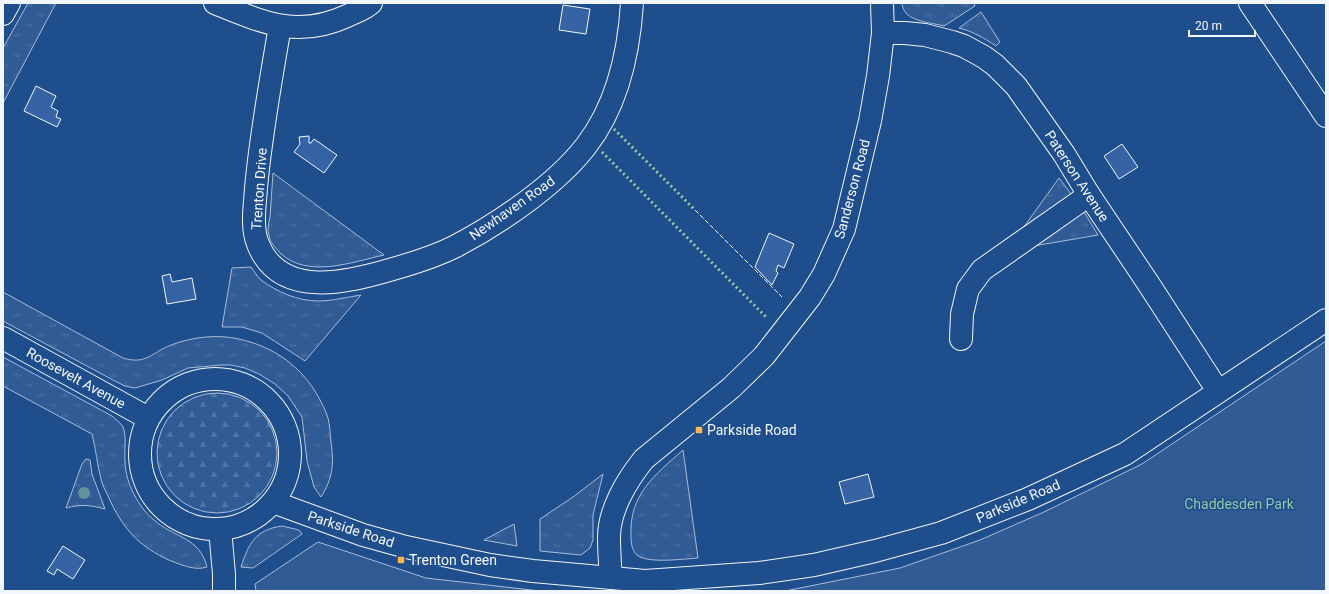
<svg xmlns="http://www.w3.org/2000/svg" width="1329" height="594" font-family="Roboto,sans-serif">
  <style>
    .grass { fill: url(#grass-tufts); stroke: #a8bbd7 }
    .forest { fill: url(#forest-firs); stroke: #a8bbd7 }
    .park { fill: #305b95; stroke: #a8bbd7 }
    .building { fill: #3563a3; stroke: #f2f6ff }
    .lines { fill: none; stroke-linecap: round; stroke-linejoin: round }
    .minor-casing { stroke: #f2f6ff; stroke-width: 24 }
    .minor { stroke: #1f4e8c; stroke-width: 22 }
    .hedge { stroke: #97c8a6; stroke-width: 3; stroke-dasharray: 2 3; stroke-linecap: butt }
    .fence { stroke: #f2f6ff; stroke-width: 1; stroke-dasharray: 5 2; stroke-linecap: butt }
    .tree { fill: #61919a }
    .poi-dot { fill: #ffb74d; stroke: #1f4e8c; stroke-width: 1.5 }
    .labels { text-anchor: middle; stroke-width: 3; stroke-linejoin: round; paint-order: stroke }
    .street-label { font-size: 14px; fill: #f2f6ff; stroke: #1f4e8c }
    .poi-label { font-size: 14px; fill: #f2f6ff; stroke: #1f4e8c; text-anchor: start }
    .park-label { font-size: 14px; fill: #97c8a6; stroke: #1f4e8c }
  </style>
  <defs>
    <pattern id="grass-tufts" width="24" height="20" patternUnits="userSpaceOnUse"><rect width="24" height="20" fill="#305b95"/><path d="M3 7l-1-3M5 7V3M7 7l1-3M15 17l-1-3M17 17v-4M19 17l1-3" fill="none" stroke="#4e73a5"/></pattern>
    <pattern id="forest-firs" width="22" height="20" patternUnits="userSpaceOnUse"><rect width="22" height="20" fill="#305b95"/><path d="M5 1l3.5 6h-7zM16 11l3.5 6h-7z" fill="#4e73a5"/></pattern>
  </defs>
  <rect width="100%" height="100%" fill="#1f4e8c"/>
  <g class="grass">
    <polygon points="28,3 56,3 3,103 3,48"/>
    <path d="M902 3H974L975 6 944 26C930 22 903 22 902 3Z"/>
    <path d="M981 12 1000 42 996 46C984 38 972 31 959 28Z"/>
    <path d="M273 173 384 255C352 262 308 279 280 253 275 247 270 243 269 235 267 230 269 222 270 217 271 202 272 188 273 173Z"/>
    <polygon points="1059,178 1074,198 1013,242"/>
    <polygon points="1082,211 1084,212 1098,235 1022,248"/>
    <path d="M251 267C254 271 257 276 261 280 277 292 298 301 318 301 333 301 347 297 361 295L305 361 262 333 242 327H222L232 268Z"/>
    <path d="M3 292 123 358C146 365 151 353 171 345 192 337 217 334 239 339 275 347 302 367 319 398 322 404 326 411 328 418 330 425 330 434 331 442 334 464 333 478 321 497L314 487 307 461 302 417 288 396 275 384 259 374 245 368 231 365H221L188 368 162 380 135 388 125 386 113 380 3 321Z"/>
    <path d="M3 357 112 416C115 419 121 423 123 427 127 437 124 450 125 461 125 470 128 482 132 490 137 501 144 512 154 520 174 538 200 537 207 567 195 571 182 565 171 561 139 547 122 528 108 496 106 491 102 485 101 479 97 464 96 449 92 434L3 386Z"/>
    <path d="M683 450 698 558C684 559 652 563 640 557 632 553 631 544 631 536 629 494 655 475 683 450Z"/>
    <path d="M86 459 90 460 92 474 105 509C90 505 81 504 66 508L82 464Z"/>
    <polygon points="603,474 593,515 593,540 590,548 581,555 540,551 540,519 573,497"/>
    <polygon points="514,524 517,546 484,540"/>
    <path d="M282 526 299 530 302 534 253 568 241 567C249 543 255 530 282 526Z"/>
  </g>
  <circle class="forest" cx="217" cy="453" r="60"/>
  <g class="park">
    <polygon points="1326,341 1326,591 785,591 900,568 980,540 1044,512 1142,464"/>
    <polygon points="318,542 426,578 540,591 256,591 255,584"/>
  </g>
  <g class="building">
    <polygon points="563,5 590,9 586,34 559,30"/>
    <polygon points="36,86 56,96 51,107 58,111 56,117 61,119 57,127 24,111"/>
    <polygon points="309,136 309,143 311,143 314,139 337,155 324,173 294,152 300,144 299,137"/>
    <polygon points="1122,144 1138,167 1119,179 1104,156"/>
    <polygon points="769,233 794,244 784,268 778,265 776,271 778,273 772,285 755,267"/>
    <polygon points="170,274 172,282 192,278 196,299 167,304 162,276"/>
    <polygon points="868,474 874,497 845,504 839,482"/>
    <polygon points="63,546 85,560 73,579 57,569 54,575 47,571"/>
  </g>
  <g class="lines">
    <defs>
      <g id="minor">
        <path d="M215 3C262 22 297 39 347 16 355 12 365 9 371 3"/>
        <polyline points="1250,3 1326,116"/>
        <polyline points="3,14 9,3"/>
        <path d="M280 26C271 79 261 133 256 188 255 206 251 227 258 244 280 300 349 282 393 269 414 263 434 257 454 247 497 225 556 185 586 146 617 106 629 52 632 3"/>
        <polyline points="883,33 905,33 925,35 952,42 964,46 984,57 995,65 1016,86 1064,154 1089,195 1148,283 1218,391"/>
        <polyline points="3,338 148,418"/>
        <polyline points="961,339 962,314 968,289 982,270 1089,195"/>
        <circle cx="215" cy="454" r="75"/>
        <polyline points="273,502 363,535 406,547 490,565 533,571 645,581 759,573 814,565 875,551 941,533 1028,499 1125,454 1326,320"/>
        <polyline points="220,529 224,574 224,591"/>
        <path d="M611 578C610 565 609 551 609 537 609 510 627 480 644 459L731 388 764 356 810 297 824 274 844 229 870 121 878 76 883 33 882 3"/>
      </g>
    </defs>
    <use href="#minor" class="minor-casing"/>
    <use href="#minor" class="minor"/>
    <g class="hedge">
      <polyline points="614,129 695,210"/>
      <polyline points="602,152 766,317"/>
    </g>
    <polyline class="fence" points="695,210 782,297"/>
  </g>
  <circle class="tree" cx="84" cy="493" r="6"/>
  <g class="poi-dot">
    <rect x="695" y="426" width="8" height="8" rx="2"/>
    <rect x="397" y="556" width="8" height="8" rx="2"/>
  </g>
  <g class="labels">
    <g class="street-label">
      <text transform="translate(1077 176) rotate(57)" y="5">Paterson Avenue</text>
      <text transform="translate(259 189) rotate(-86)" y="5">Trenton Drive</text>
      <text transform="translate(852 189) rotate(-75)" y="5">Sanderson Road</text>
      <text transform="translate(512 208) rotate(-35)" y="5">Newhaven Road</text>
      <text transform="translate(76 378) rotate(29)" y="5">Roosevelt Avenue</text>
      <text transform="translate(1018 501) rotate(-23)" y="5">Parkside Road</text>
      <text transform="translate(351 529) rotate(18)" y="5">Parkside Road</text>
    </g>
    <g class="poi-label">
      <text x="707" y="435">Parkside Road</text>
      <text x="409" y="565">Trenton Green</text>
    </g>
    <g class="park-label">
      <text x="1239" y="509">Chaddesden Park</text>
    </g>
  </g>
  <rect width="1329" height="594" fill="none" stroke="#f2f6ff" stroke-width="8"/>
  <path d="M1189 30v6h66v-6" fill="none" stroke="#f2f6ff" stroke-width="2"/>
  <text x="1195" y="30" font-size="12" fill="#f2f6ff" stroke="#1f4e8c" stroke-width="3" paint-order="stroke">20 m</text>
</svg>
